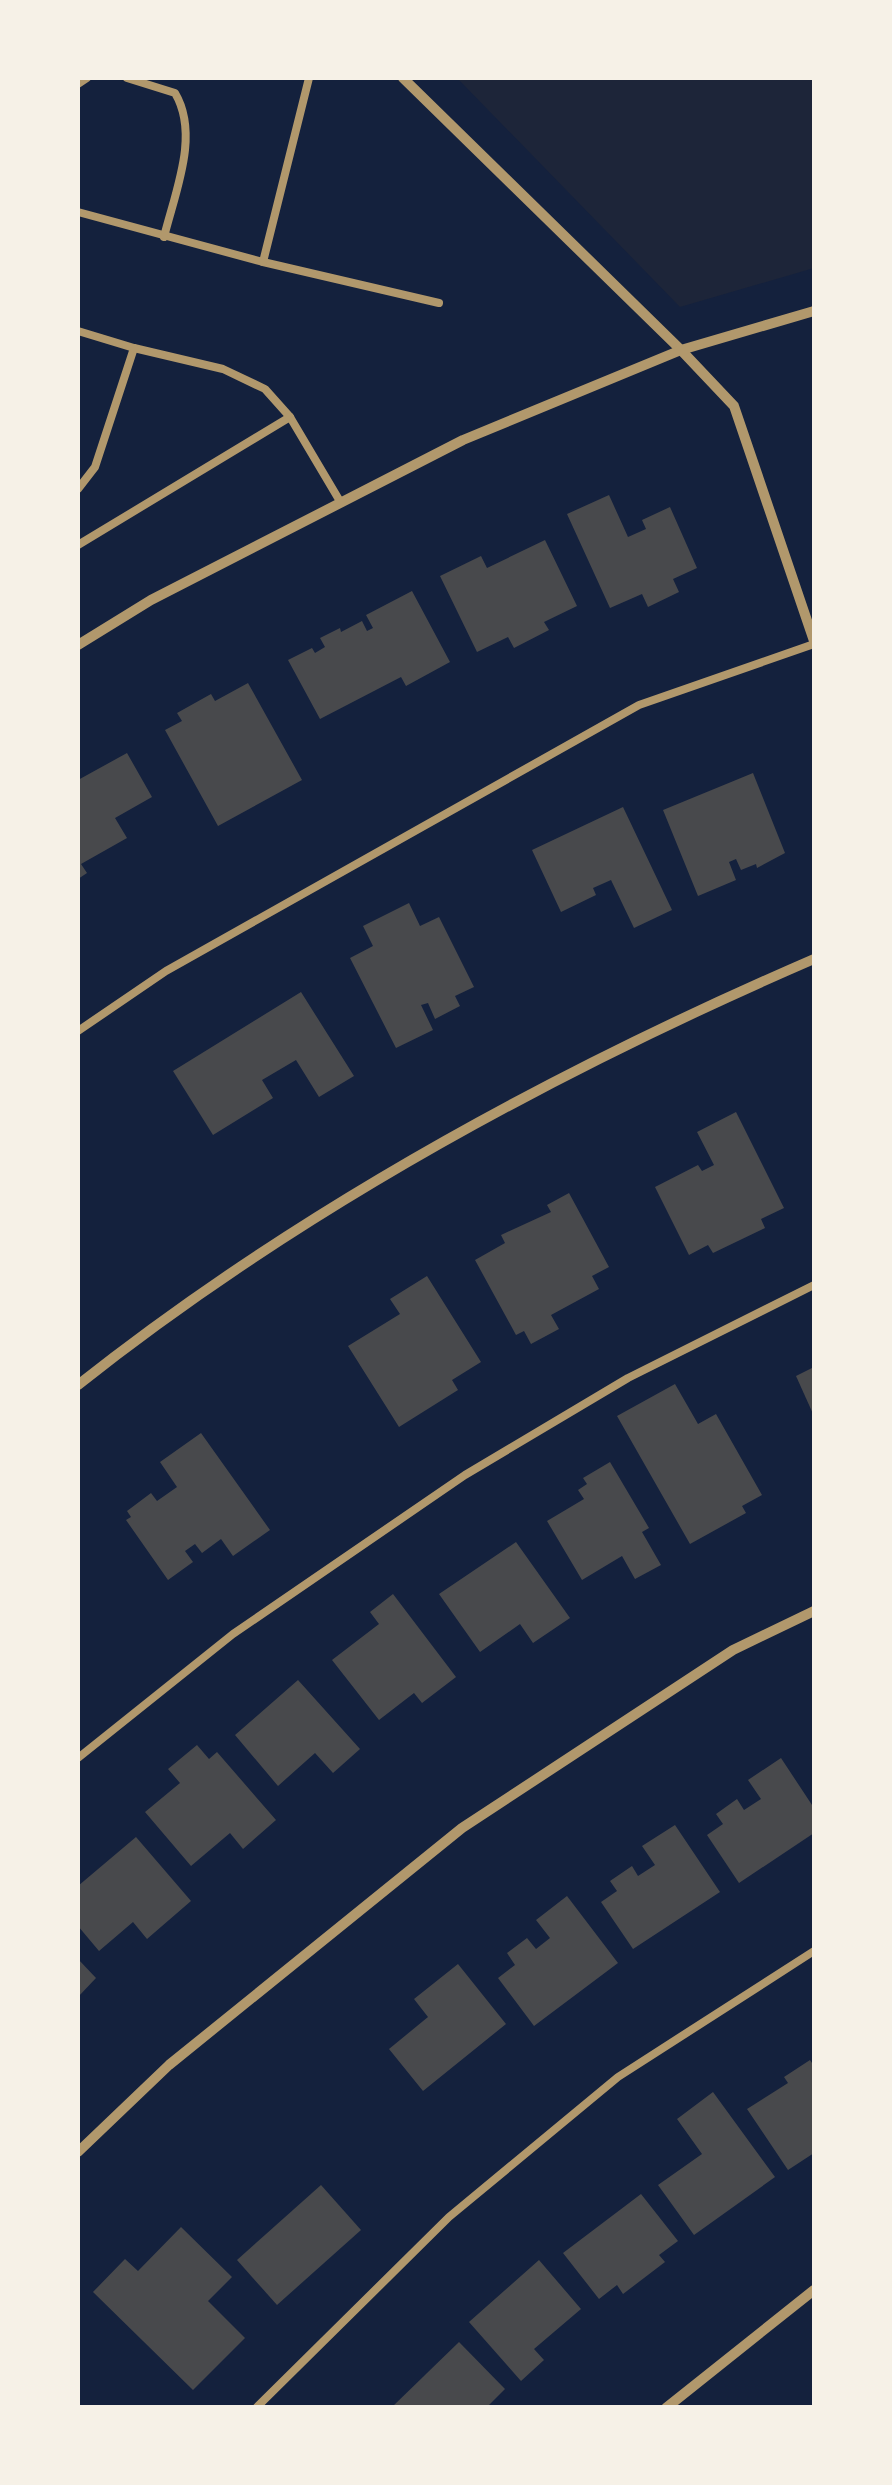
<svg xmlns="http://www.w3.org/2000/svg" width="892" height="2485" font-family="Mulish,sans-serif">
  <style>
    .green { fill: #1d2539 }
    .building { fill: #48494c }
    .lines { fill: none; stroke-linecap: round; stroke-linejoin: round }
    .service { stroke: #b1986c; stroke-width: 8 }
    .minor { stroke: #b1986c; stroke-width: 10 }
  </style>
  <rect width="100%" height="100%" fill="#14213d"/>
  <polygon class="green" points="457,78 814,78 814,268 680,307"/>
  <g class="building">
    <polygon points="609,495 628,537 646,529 642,520 670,507 697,568 673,579 679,592 648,607 642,594 610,608 567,514"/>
    <polygon points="545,540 577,606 544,622 549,630 514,648 508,637 477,652 440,576 481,556 487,568"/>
    <polygon points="412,591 450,662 406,686 401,677 320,719 288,660 312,648 315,653 325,647 320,638 340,628 341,632 362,621 367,631 373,628 366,615"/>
    <polygon points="248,683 302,780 218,826 165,730 182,721 177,713 211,694 215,701"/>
    <polygon points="127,753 152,797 115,818 127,838 81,864 87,873 78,879 78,780"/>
    <polygon points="753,773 785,853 757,868 756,864 741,870 736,859 729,862 736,880 698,896 663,810"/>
    <polygon points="623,807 672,910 634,928 611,880 593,888 596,895 561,912 532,850"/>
    <polygon points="409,903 420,926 439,917 474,987 455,996 460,1006 435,1019 428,1003 421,1005 433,1030 396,1048 350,958 373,946 363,926"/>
    <polygon points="301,992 354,1076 319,1097 296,1060 262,1080 273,1098 213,1135 173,1071"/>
    <polygon points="736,1112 784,1208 761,1219 765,1228 713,1253 708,1245 689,1255 655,1187 698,1165 702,1171 714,1165 697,1132"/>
    <polygon points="569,1193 609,1267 592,1276 599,1289 551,1315 559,1329 531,1344 524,1331 516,1335 475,1260 505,1243 501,1235 551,1212 547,1205"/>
    <polygon points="427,1276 481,1362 452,1380 458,1390 399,1427 348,1346 400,1314 390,1299"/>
    <polygon points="814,1367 814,1416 796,1376"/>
    <polygon points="675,1384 698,1424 716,1414 762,1495 742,1506 746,1513 690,1544 617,1416"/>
    <polygon points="201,1433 270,1530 233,1556 221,1539 202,1553 195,1544 185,1551 193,1562 168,1580 126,1520 131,1517 127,1511 151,1493 157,1501 177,1487 160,1462"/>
    <polygon points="610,1462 649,1528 642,1532 661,1565 635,1579 622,1556 582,1580 547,1521 584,1499 578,1490 587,1484 583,1478"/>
    <polygon points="516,1542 570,1618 533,1643 520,1624 480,1652 439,1594"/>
    <polygon points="393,1594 456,1677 422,1703 414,1693 379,1720 332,1660 379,1624 370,1612"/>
    <polygon points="298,1680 360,1749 333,1773 315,1753 278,1786 235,1735"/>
    <polygon points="197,1745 209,1759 217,1752 276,1820 243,1849 230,1833 191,1866 145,1812 180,1783 168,1769"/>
    <polygon points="781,1758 814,1808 814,1833 739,1883 707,1835 723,1824 716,1814 737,1799 744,1810 761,1799 748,1780"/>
    <polygon points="675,1825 720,1892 633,1949 601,1902 617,1891 610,1881 632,1866 638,1876 655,1865 642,1846"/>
    <polygon points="136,1837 191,1901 147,1939 133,1922 99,1951 78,1926 78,1886"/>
    <polygon points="567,1896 618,1963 534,2026 498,1978 515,1965 507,1953 527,1938 536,1949 550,1938 536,1920"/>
    <polygon points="78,1959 96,1978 78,1997"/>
    <polygon points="458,1964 506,2024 423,2091 389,2049 428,2017 414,1999"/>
    <polygon points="810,2060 814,2066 814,2153 788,2170 747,2109 788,2083 784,2077"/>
    <polygon points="713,2092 775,2177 694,2235 658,2185 702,2154 677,2119"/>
    <polygon points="321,2185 361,2230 277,2305 237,2260"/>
    <polygon points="641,2194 678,2241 659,2255 665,2262 623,2294 617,2285 599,2299 563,2253"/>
    <polygon points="181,2227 232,2277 208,2301 245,2338 193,2390 93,2292 125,2259 138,2271"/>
    <polygon points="539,2260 581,2309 534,2349 544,2360 521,2381 469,2322"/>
    <polygon points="459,2342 505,2389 486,2408 391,2408"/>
  </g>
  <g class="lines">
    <g class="service">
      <path d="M127 78 175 93C200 135 175 192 164 237"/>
      <polyline points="309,78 263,262 439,303"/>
      <polyline points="78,84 87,78"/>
      <polyline points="78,212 263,262"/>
      <polyline points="78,331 134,348 95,467 78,489"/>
      <polyline points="134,348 223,369 265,389 290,417"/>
      <polyline points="78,545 290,417 341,503"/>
      <polyline points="78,1031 166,971 639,705 814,644"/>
      <polyline points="78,1758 233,1634 465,1475 628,1378 814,1285"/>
      <polyline points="256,2408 449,2217 618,2077 814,1951"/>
    </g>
    <g class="minor">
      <polyline points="403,78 681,350 734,406 814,641"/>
      <polyline points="78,645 151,600 463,440 681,350 814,311"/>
      <path d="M78 1385C300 1209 555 1071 814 959"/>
      <polyline points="78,2152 169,2065 462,1828 733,1650 814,1611"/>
      <polyline points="666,2408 814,2290"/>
    </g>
  </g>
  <rect width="892" height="2485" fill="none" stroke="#f6f1e7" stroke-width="160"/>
</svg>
